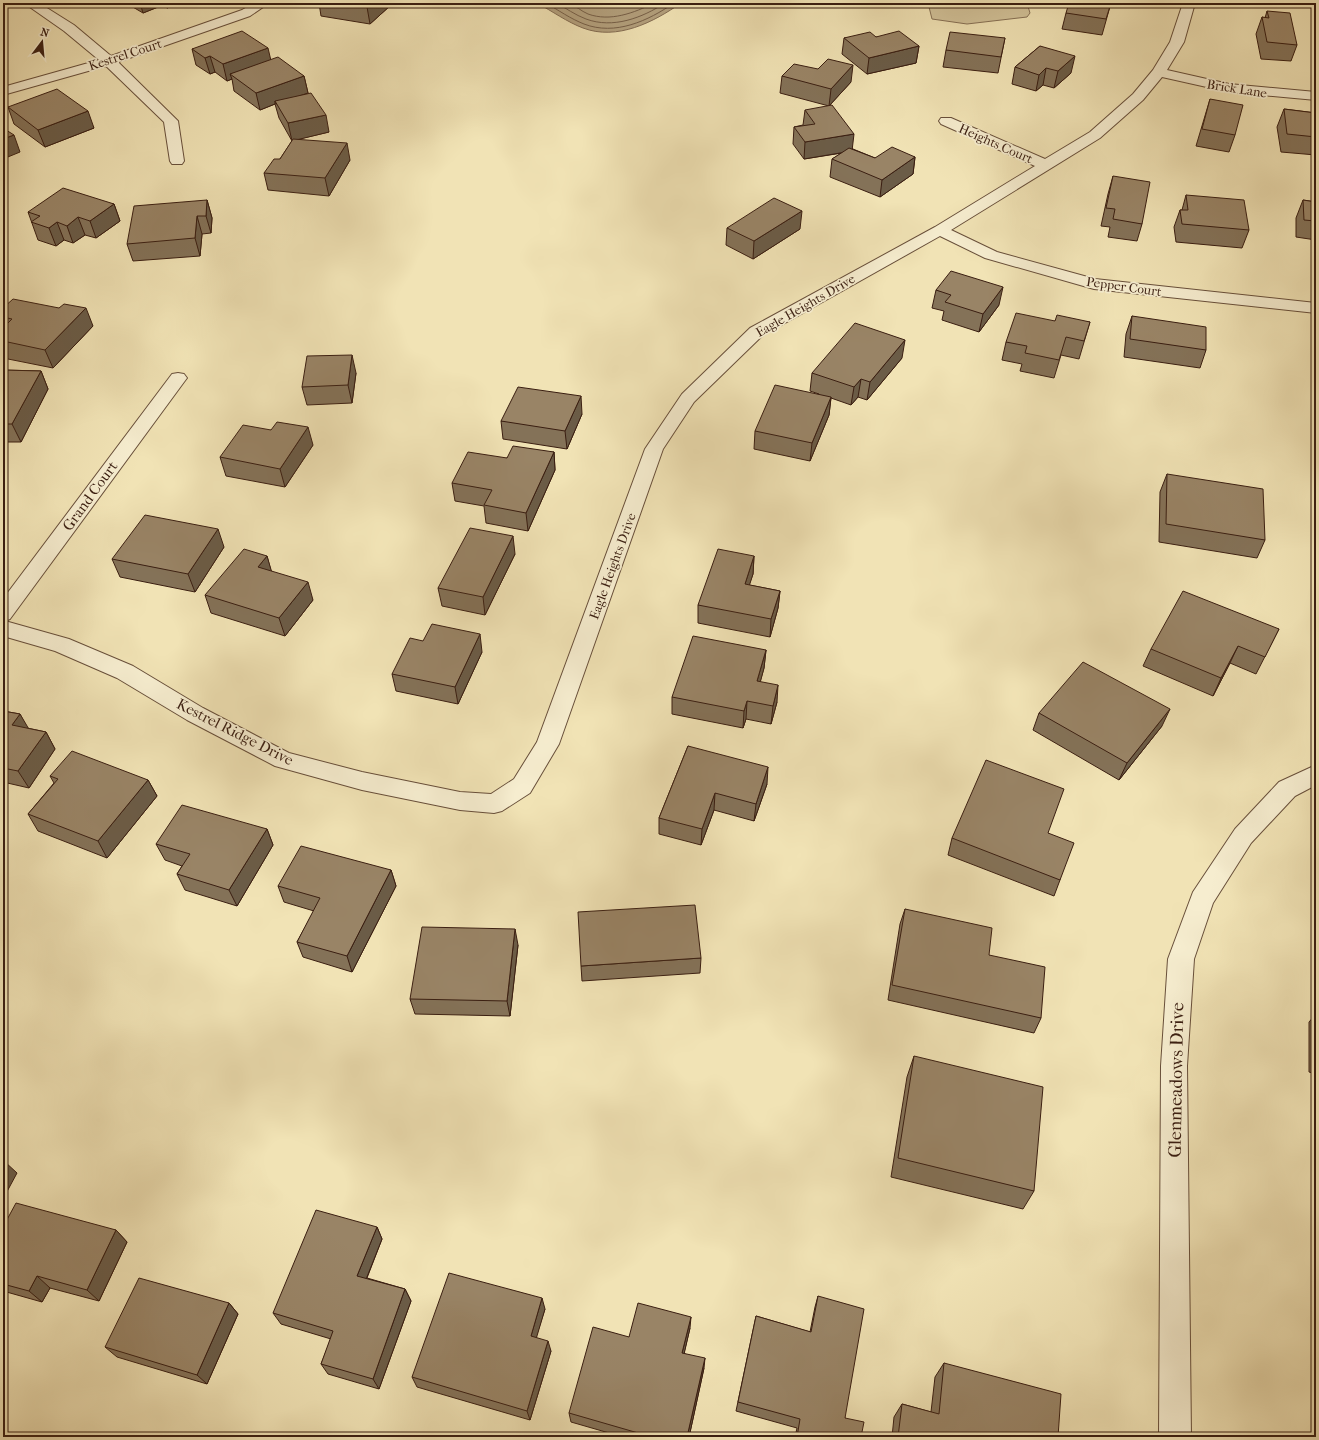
<svg xmlns="http://www.w3.org/2000/svg" width="1319" height="1440" font-family="'IM FELL French Canon',serif">
  <style>
    .green { fill: #d2c299; stroke: #867055 }
    .water { fill: #b3a07d; stroke: #836c52 }
    .lines { fill: none; stroke-linecap: round; stroke-linejoin: round }
    .shore { stroke: #765f47; stroke-width: 1 }
    .street-casing { stroke: #684f3a; stroke-width: 2 }
    .street { fill: #f6edcf; fill-rule: evenodd }
    .wall { fill: #847258; stroke: #3a1e11 }
    .shaded-wall { fill: #6b5c47; stroke: #3a1e11 }
    .building { fill: #998466; stroke: #3a1e11 }
    .labels { text-anchor: middle; stroke-width: 3.5; stroke-linejoin: round; paint-order: stroke }
    .far-street-label { font-size: 13px; fill: #3a1e11; stroke: #f6edcf }
    .street-label { font-size: 15px; fill: #3a1e11; stroke: #f6edcf }
    .near-street-label { font-size: 18px; fill: #3a1e11; stroke: #f6edcf }
  </style>
  <rect width="100%" height="100%" fill="#f1e3b5"/>
  <filter id="stains"><feTurbulence type="fractalNoise" baseFrequency=".005" numOctaves="4"/><feColorMatrix values="0 0 0 0 .2 0 0 0 0 .09 0 0 0 0 .02 0 0 0 .5 -.17"/></filter>
  <radialGradient id="worn" r=".72"><stop offset=".6" stop-color="#630" stop-opacity="0"/><stop offset="1" stop-color="#630" stop-opacity=".3"/></radialGradient>
  <polygon class="green" points="928,3 1027,3 1030,13 1027,17 967,24 932,19"/>
  <path class="water" d="M537 3H681C654 22 617 41 583 28 567 22 552 11 537 3Z"/>
  <g class="lines">
    <g class="shore">
      <path d="M546 3C558 10 571 19 584 24 615 36 648 21 674 3"/>
      <path d="M556 3C566 8 575 15 586 19 613 29 642 18 665 3"/>
      <path d="M569 3C576 6 581 11 588 14 610 22 634 13 654 3"/>
    </g>
    <defs>
      <g id="street">
        <polygon points="24,3 39,3 74,25 111,56 242,10 254,3 269,3 250,16 118,62 178,121 184,161 182,164 172,164 170,161 164,122 106,66 3,95 3,87 99,60 64,31"/>
        <polygon points="1183,3 1195,3 1184,42 1167,70 1229,84 1316,92 1316,100 1229,92 1162,77 1143,100 1100,138 951,230 997,252 1095,279 1316,303 1316,313 1094,289 985,258 940,236 762,336 694,402 663,449 559,744 530,793 502,811 494,813 460,810 362,790 275,766 187,720 117,678 55,651 3,636 3,599 172,374 178,373 184,374 187,378 184,382 10,619 5,621 69,639 133,666 203,708 289,753 362,772 460,792 491,794 514,779 537,742 645,449 682,394 750,328 935,227 1035,166 941,124 939,121 941,118 951,118 1045,159 1090,132 1133,94 1153,70 1170,42"/>
        <polygon points="1316,765 1316,785 1295,796 1251,843 1213,903 1194,959 1187,1066 1191,1437 1159,1437 1161,1066 1168,959 1193,892 1235,829 1279,782"/>
      </g>
    </defs>
    <use href="#street" class="street-casing"/>
    <use href="#street" class="street"/>
  </g>
  <g class="wall">
    <polygon points="126,3 180,3 167,8 163,5 143,13"/>
    <polygon points="319,3 391,3 391,5 370,24 321,16"/>
    <polygon points="1111,3 1102,35 1062,29 1066,13"/>
    <polygon points="1267,11 1297,45 1291,61 1261,59 1256,34 1262,17 1265,18"/>
    <polygon points="876,37 919,46 916,63 867,74 842,54 844,38"/>
    <polygon points="1005,38 998,73 943,67 946,50"/>
    <polygon points="1040,46 1071,73 1054,88 1043,85 1036,91 1012,84 1015,67"/>
    <polygon points="192,49 271,60 304,76 308,93 296,97 329,132 299,139 350,160 329,196 268,190 264,173 280,159 292,141 279,118 275,104 260,110 234,91 232,79 227,81 215,72 210,74 196,65"/>
    <polygon points="782,76 851,82 829,106 780,93"/>
    <polygon points="1210,99 1235,135 1229,152 1196,146"/>
    <polygon points="8,107 94,128 45,147 14,124"/>
    <polygon points="1284,109 1316,113 1316,155 1281,152 1277,127"/>
    <polygon points="805,110 853,149 875,158 915,157 913,174 880,197 830,177 832,159 842,153 804,159 793,144 794,127 803,125"/>
    <polygon points="1113,176 1142,224 1137,241 1108,237 1110,227 1101,226 1108,194"/>
    <polygon points="1186,195 1249,230 1242,248 1176,242 1174,227 1180,210 1182,210"/>
    <polygon points="207,200 212,218 211,233 202,234 200,256 133,261 127,244"/>
    <polygon points="1303,200 1316,202 1316,240 1296,237 1296,218"/>
    <polygon points="114,204 120,221 96,238 85,235 73,243 64,240 56,246 38,240 28,212"/>
    <polygon points="727,228 800,229 753,259 726,245"/>
    <polygon points="936,290 999,305 979,332 942,320 944,311 932,308"/>
    <polygon points="3,308 93,326 53,368 3,358"/>
    <polygon points="1132,316 1206,350 1200,368 1124,357 1126,334"/>
    <polygon points="1055,321 1090,322 1079,359 1061,355 1054,378 1020,371 1022,364 1002,360 1006,342"/>
    <polygon points="902,358 867,400 858,397 851,405 831,398 829,415 810,461 754,449 755,431 819,394 810,391 812,373"/>
    <polygon points="3,370 41,371 48,389 21,442 3,442"/>
    <polygon points="356,373 352,403 307,405 302,387"/>
    <polygon points="582,414 567,449 503,439 501,421"/>
    <polygon points="271,430 313,445 285,487 226,476 220,457"/>
    <polygon points="554,452 555,470 528,531 486,523 484,506 455,501 452,483 507,458"/>
    <polygon points="1167,474 1265,540 1257,558 1159,542 1160,492"/>
    <polygon points="224,547 195,592 120,577 112,559"/>
    <polygon points="515,554 485,615 442,606 438,588"/>
    <polygon points="267,556 271,571 313,600 285,636 211,613 205,595"/>
    <polygon points="754,556 753,574 749,585 780,591 778,608 770,637 698,623 698,605"/>
    <polygon points="1279,629 1256,674 1230,663 1213,696 1143,666 1151,649"/>
    <polygon points="766,650 764,668 760,682 777,702 771,724 746,719 743,728 672,714 672,697"/>
    <polygon points="482,652 458,704 396,691 392,674"/>
    <polygon points="3,711 20,714 27,728 46,732 55,749 29,788 3,782"/>
    <polygon points="1039,713 1162,726 1119,780 1033,730"/>
    <polygon points="688,746 767,784 754,821 714,810 701,845 659,834 659,818"/>
    <polygon points="50,776 148,780 157,796 107,858 38,831 28,814 54,783"/>
    <polygon points="267,829 273,845 237,906 185,890 177,874 182,866 165,860 156,844"/>
    <polygon points="1048,833 1060,880 1054,896 948,855 952,838"/>
    <polygon points="391,870 396,886 352,972 303,957 297,942 314,911 284,902 278,886"/>
    <polygon points="905,909 989,955 1041,1018 1034,1033 888,1000 900,924"/>
    <polygon points="518,945 510,1016 415,1014 410,999"/>
    <polygon points="701,958 700,973 582,981 581,966"/>
    <polygon points="1316,1014 1316,1074 1309,1072 1309,1022"/>
    <polygon points="914,1056 1034,1191 1023,1209 891,1177 907,1077"/>
    <polygon points="3,1227 116,1230 127,1242 99,1301 50,1288 42,1302 3,1291"/>
    <polygon points="377,1227 382,1239 367,1278 405,1289 411,1301 379,1389 328,1374 321,1364 331,1339 281,1324 273,1313"/>
    <polygon points="818,1296 845,1418 861,1437 795,1437 797,1428 736,1411 756,1316 810,1332 815,1307"/>
    <polygon points="229,1303 238,1314 207,1384 117,1357 105,1347"/>
    <polygon points="545,1309 536,1337 551,1351 530,1420 417,1387 412,1377"/>
    <polygon points="690,1328 684,1353 704,1368 689,1437 623,1437 571,1422 569,1413 629,1337"/>
    <polygon points="944,1363 1058,1437 892,1437 894,1417 902,1404 931,1412 935,1377"/>
  </g>
  <g class="shaded-wall">
    <polygon points="140,3 162,3 163,5 143,13"/>
    <polygon points="166,3 180,3 167,8"/>
    <polygon points="372,3 391,3 391,5 370,24 367,7"/>
    <polygon points="919,46 916,63 867,74 869,58"/>
    <polygon points="268,48 272,65 230,74 232,79 227,81 223,64"/>
    <polygon points="210,56 215,72 210,74 205,58"/>
    <polygon points="1075,56 1071,73 1054,88 1058,71"/>
    <polygon points="853,65 851,82 829,106 831,89"/>
    <polygon points="1046,68 1043,85 1036,91 1039,75"/>
    <polygon points="304,76 308,93 276,104 275,101 275,104 260,110 256,93"/>
    <polygon points="88,111 94,128 45,147 38,130"/>
    <polygon points="326,115 329,132 292,141 288,123"/>
    <polygon points="854,134 852,151 804,159 805,142"/>
    <polygon points="14,135 20,152 3,159 3,139"/>
    <polygon points="347,143 350,160 329,196 325,178"/>
    <polygon points="915,157 913,174 880,197 882,180"/>
    <polygon points="207,200 212,218 211,233 206,216"/>
    <polygon points="114,204 120,221 96,238 90,221"/>
    <polygon points="802,211 800,229 753,259 754,241"/>
    <polygon points="197,216 202,234 200,256 195,238"/>
    <polygon points="78,217 85,235 73,243 67,226"/>
    <polygon points="57,222 64,240 56,246 49,228"/>
    <polygon points="1003,287 999,305 979,332 983,314"/>
    <polygon points="86,308 93,326 53,368 45,350"/>
    <polygon points="905,340 902,358 867,400 870,382"/>
    <polygon points="352,355 356,373 352,403 348,385"/>
    <polygon points="41,371 48,389 21,442 12,424"/>
    <polygon points="861,379 858,397 851,405 854,387"/>
    <polygon points="581,396 582,414 567,449 565,431"/>
    <polygon points="831,397 829,415 810,461 812,443"/>
    <polygon points="308,427 313,445 285,487 280,469"/>
    <polygon points="554,452 555,470 528,531 526,513"/>
    <polygon points="218,529 224,547 195,592 188,574"/>
    <polygon points="513,536 515,554 485,615 483,597"/>
    <polygon points="267,556 272,573 258,567"/>
    <polygon points="754,556 753,574 744,602 745,584"/>
    <polygon points="308,582 313,600 285,636 279,618"/>
    <polygon points="780,591 778,608 770,637 771,619"/>
    <polygon points="480,634 482,652 458,704 455,687"/>
    <polygon points="1238,646 1230,663 1213,696 1221,678"/>
    <polygon points="766,650 764,668 756,698 757,681"/>
    <polygon points="778,685 777,702 771,724 773,706"/>
    <polygon points="747,701 746,719 743,728 744,711"/>
    <polygon points="1170,709 1162,726 1119,780 1127,763"/>
    <polygon points="20,714 30,731 12,725"/>
    <polygon points="46,732 55,749 29,788 18,771"/>
    <polygon points="768,767 767,784 754,821 756,804"/>
    <polygon points="148,780 157,796 107,858 98,841"/>
    <polygon points="715,793 714,810 701,845 702,829"/>
    <polygon points="267,829 273,845 237,906 229,890"/>
    <polygon points="391,870 396,886 352,972 347,956"/>
    <polygon points="515,929 518,945 510,1016 507,1001"/>
    <polygon points="4,1161 17,1173 3,1199 3,1163"/>
    <polygon points="377,1227 382,1239 363,1287 357,1276"/>
    <polygon points="116,1230 127,1242 99,1301 87,1290"/>
    <polygon points="37,1276 50,1288 42,1302 29,1291"/>
    <polygon points="405,1289 411,1301 379,1389 373,1379"/>
    <polygon points="542,1298 545,1309 534,1346 531,1336"/>
    <polygon points="229,1303 238,1314 207,1384 197,1375"/>
    <polygon points="691,1317 690,1328 682,1363 682,1353"/>
    <polygon points="548,1341 551,1351 530,1420 527,1411"/>
    <polygon points="705,1358 704,1368 689,1437 687,1437"/>
  </g>
  <g class="building">
    <polygon points="341,3 372,3 367,7"/>
    <polygon points="1069,3 1111,3 1106,19 1066,13"/>
    <polygon points="1267,11 1290,13 1297,45 1267,42 1262,17 1269,18"/>
    <polygon points="242,31 268,48 223,64 210,56 205,58 192,49"/>
    <polygon points="899,31 919,46 869,58 844,38 870,32 876,37"/>
    <polygon points="950,32 1005,38 1001,57 946,50"/>
    <polygon points="1040,46 1075,56 1058,71 1046,68 1039,75 1015,67"/>
    <polygon points="278,57 304,76 256,93 230,74"/>
    <polygon points="828,59 853,65 831,89 782,76 794,64 818,69"/>
    <polygon points="57,89 88,111 38,130 8,107"/>
    <polygon points="311,93 326,115 288,123 275,101"/>
    <polygon points="1210,99 1243,105 1235,135 1202,129"/>
    <polygon points="832,105 854,134 805,142 794,127 815,124 805,110"/>
    <polygon points="1284,109 1316,113 1316,137 1287,134"/>
    <polygon points="3,128 14,135 3,139"/>
    <polygon points="293,139 347,143 325,178 264,173 274,159 280,159"/>
    <polygon points="892,147 915,157 882,180 832,159 849,148 875,158"/>
    <polygon points="1113,176 1150,182 1142,224 1113,219 1115,209 1106,208"/>
    <polygon points="63,188 114,204 90,221 78,217 67,226 57,222 49,228 31,222 40,216 28,212"/>
    <polygon points="1186,195 1244,200 1249,230 1182,224 1180,210 1188,210"/>
    <polygon points="774,198 802,211 754,241 727,228"/>
    <polygon points="207,200 206,216 197,216 195,238 127,244 134,206"/>
    <polygon points="1303,200 1316,202 1316,221 1304,220"/>
    <polygon points="951,271 1003,287 983,314 945,302 951,295 936,290"/>
    <polygon points="13,299 59,308 64,304 86,308 45,350 3,341 3,328 12,319 3,317 3,308"/>
    <polygon points="1016,313 1055,321 1057,315 1090,322 1084,341 1066,337 1059,360 1025,353 1027,346 1006,342"/>
    <polygon points="1132,316 1206,327 1206,350 1130,339"/>
    <polygon points="855,323 905,340 870,382 861,379 854,387 812,373"/>
    <polygon points="352,355 348,385 302,387 307,356"/>
    <polygon points="3,370 41,371 12,424 3,424"/>
    <polygon points="775,385 831,397 812,443 755,431"/>
    <polygon points="518,387 581,396 565,431 501,421"/>
    <polygon points="277,422 308,427 280,469 220,457 243,425 271,430"/>
    <polygon points="513,446 554,452 526,513 484,505 492,490 452,483 468,452 507,458"/>
    <polygon points="1167,474 1263,489 1265,540 1166,524"/>
    <polygon points="145,515 218,529 188,574 112,559"/>
    <polygon points="470,528 513,536 483,597 438,588"/>
    <polygon points="244,549 267,556 258,567 308,582 279,618 205,595"/>
    <polygon points="718,549 754,556 745,584 780,591 771,619 698,605"/>
    <polygon points="1183,591 1279,629 1265,657 1238,646 1221,678 1151,649"/>
    <polygon points="432,624 480,634 455,687 392,674 410,638 423,641"/>
    <polygon points="693,636 766,650 757,681 778,685 773,706 747,701 744,711 672,697"/>
    <polygon points="1083,662 1170,709 1127,763 1039,713"/>
    <polygon points="3,711 20,714 12,725 46,732 18,771 3,768"/>
    <polygon points="688,746 768,767 756,804 715,793 702,829 659,818"/>
    <polygon points="72,751 148,780 98,841 28,814 58,779 50,776"/>
    <polygon points="986,760 1064,789 1048,833 1074,843 1060,880 952,838"/>
    <polygon points="182,805 267,829 229,890 177,874 190,854 156,844"/>
    <polygon points="301,846 391,870 347,956 297,942 320,898 278,886"/>
    <polygon points="695,905 701,958 581,966 578,912"/>
    <polygon points="905,909 992,928 989,955 1045,967 1041,1018 892,985"/>
    <polygon points="422,927 515,929 507,1001 410,999"/>
    <polygon points="914,1056 1043,1087 1034,1191 898,1158"/>
    <polygon points="16,1203 116,1230 87,1290 37,1276 29,1291 3,1284 3,1227"/>
    <polygon points="316,1210 377,1227 357,1276 405,1289 373,1379 321,1364 333,1331 273,1313"/>
    <polygon points="449,1273 542,1298 531,1336 548,1341 527,1411 412,1377"/>
    <polygon points="139,1278 229,1303 197,1375 105,1347"/>
    <polygon points="818,1296 864,1309 845,1418 864,1422 861,1437 797,1437 800,1419 738,1402 756,1316 811,1332"/>
    <polygon points="638,1303 691,1317 682,1353 705,1358 687,1437 652,1437 569,1413 593,1327 629,1337"/>
    <polygon points="944,1363 1061,1394 1058,1437 898,1437 902,1404 939,1414"/>
  </g>
  <g class="labels">
    <g class="far-street-label">
      <text transform="translate(125 54) rotate(-18)" y="5">Kestrel Court</text>
      <text transform="translate(1237 88) rotate(9)" y="5">Brick Lane</text>
      <text transform="translate(996 143) rotate(24)" y="5">Heights Court</text>
      <text transform="translate(1124 286) rotate(8)" y="5">Pepper Court</text>
      <text transform="translate(805 305) rotate(-30)" y="5">Eagle Heights Drive</text>
      <text transform="translate(612 566) rotate(-70)" y="5">Eagle Heights Drive</text>
    </g>
    <g class="street-label">
      <text transform="translate(90 496) rotate(-54)" y="5">Grand Court</text>
      <text transform="translate(235 732) rotate(27)" y="5">Kestrel Ridge Drive</text>
    </g>
    <g class="near-street-label">
      <text transform="translate(1176 1080) rotate(-89)" y="6">Glenmeadows Drive</text>
    </g>
  </g>
  <rect width="1319" height="1440" fill="none" stroke="#f1e3b5" stroke-width="16"/>
  <rect x="4" y="4" width="1311" height="1432" fill="none" stroke="#3a1e11" stroke-width="2"/>
  <rect x="8" y="8" width="1303" height="1424" fill="none" stroke="#3a1e11"/>
  <g transform="translate(42 42) rotate(16)" stroke="#f6edcf" stroke-width="3" paint-order="stroke">
  <path d="M0-3L7 15L0 10L-7 15Z" fill="#3a1e11"/>
  <text y="-6" font-size="11" font-weight="bold" text-anchor="middle" fill="#3a1e11">N</text>
  </g>
  <rect width="100%" height="100%" filter="url(#stains)"/>
  <rect width="100%" height="100%" fill="url(#worn)"/>
</svg>
